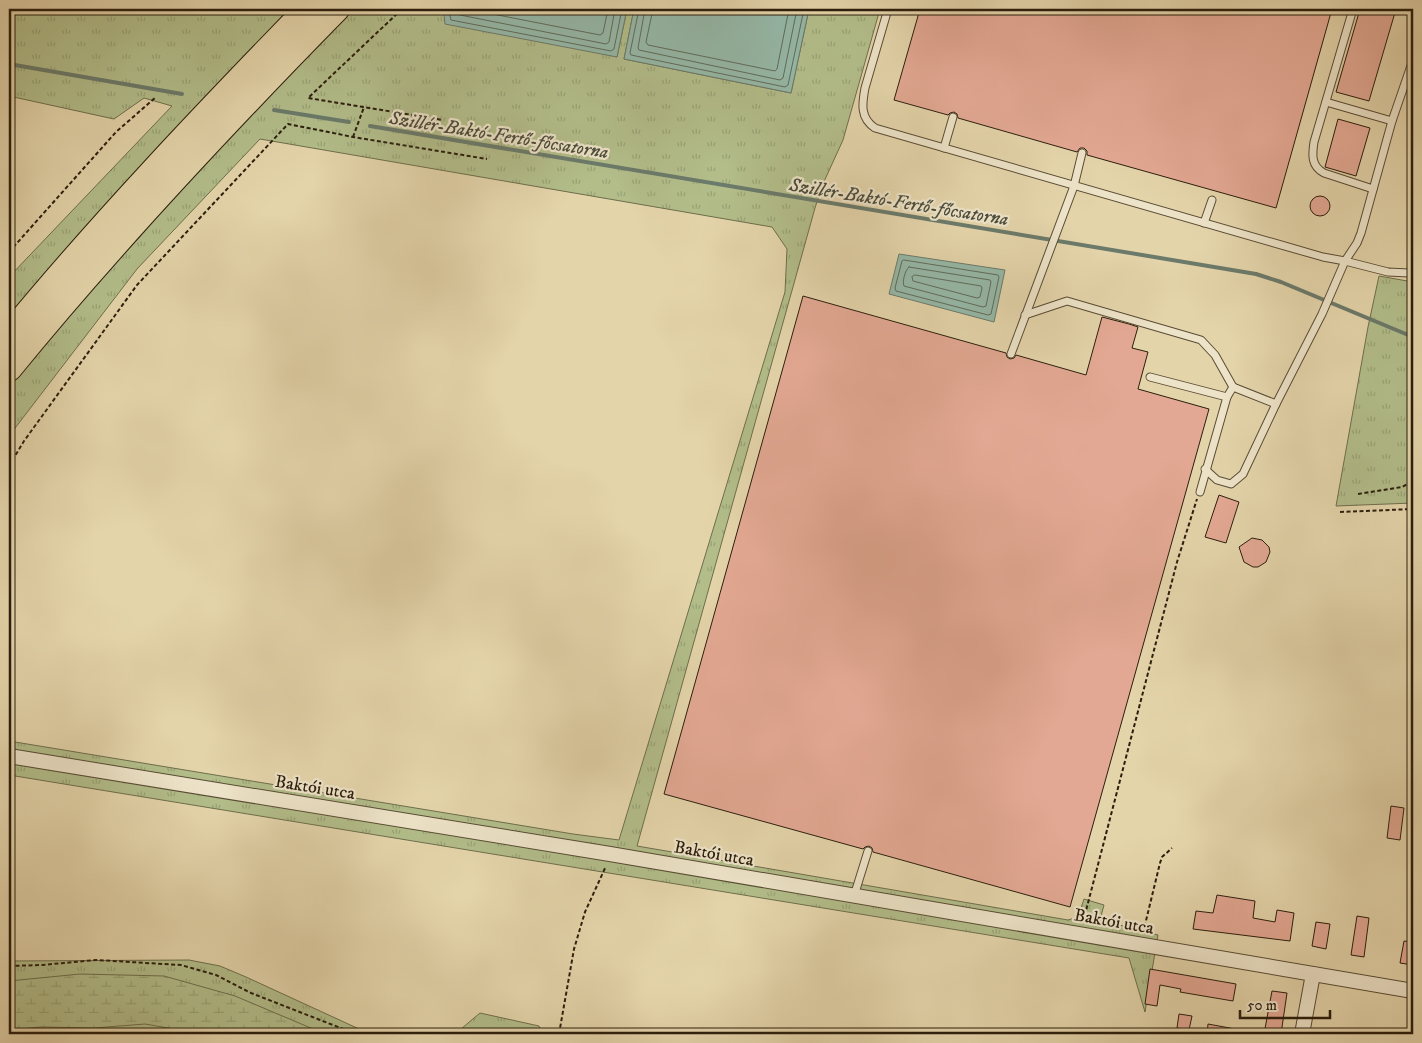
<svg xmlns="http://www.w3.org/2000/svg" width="1422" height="1043" font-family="'IM FELL DW Pica',serif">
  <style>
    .grass { fill: url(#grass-tufts); stroke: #6e6e4c }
    .wetland { fill: url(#wetland-marsh); stroke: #6e6e4c }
    .water { fill: #95b8a8; stroke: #6b7a6a }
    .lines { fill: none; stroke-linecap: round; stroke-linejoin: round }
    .shore { stroke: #606b5a; stroke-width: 1 }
    .stream { stroke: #6b7a6a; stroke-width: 4 }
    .building { fill: #e3a893; stroke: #2b1e0d }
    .lane-casing { stroke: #594c34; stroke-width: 9 }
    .street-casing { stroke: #594c34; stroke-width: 16 }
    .highway-casing { stroke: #2b1e0d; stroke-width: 28 }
    .path { stroke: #2b1e0d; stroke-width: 2; stroke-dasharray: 4 2.5; stroke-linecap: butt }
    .lane { stroke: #ede3c8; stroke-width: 7 }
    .street { stroke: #ede3c8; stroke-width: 14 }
    .highway { stroke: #e4d4aa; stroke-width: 26 }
    .labels { text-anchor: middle; stroke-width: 4.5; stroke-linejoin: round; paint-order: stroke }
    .street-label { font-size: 18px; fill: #2b1e0d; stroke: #ede3c8 }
    .water-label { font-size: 19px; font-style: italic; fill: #4b4c3c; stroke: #ede3c8 }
  </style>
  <defs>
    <pattern id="grass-tufts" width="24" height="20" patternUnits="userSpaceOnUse" patternTransform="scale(1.25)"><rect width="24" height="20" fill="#b2bd8a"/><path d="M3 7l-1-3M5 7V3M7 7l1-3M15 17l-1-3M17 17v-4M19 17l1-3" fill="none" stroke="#99a276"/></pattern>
    <pattern id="wetland-marsh" width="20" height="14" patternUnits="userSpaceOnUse" patternTransform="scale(1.25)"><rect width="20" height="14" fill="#b2bd8a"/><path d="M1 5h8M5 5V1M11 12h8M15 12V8" fill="none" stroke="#99a276"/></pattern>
  </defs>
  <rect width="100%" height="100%" fill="#e4d4aa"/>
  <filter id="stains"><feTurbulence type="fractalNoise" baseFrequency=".004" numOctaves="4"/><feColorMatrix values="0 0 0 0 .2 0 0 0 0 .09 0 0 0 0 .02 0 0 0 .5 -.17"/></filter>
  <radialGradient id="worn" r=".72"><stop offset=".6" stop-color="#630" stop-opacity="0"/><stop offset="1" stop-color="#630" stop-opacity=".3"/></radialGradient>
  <g class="grass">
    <polygon points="9,9 449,9 444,14 617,57 627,9 634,9 624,59 791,93 809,9 880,9 843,140 822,186 815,208 637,846 1068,920 1078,917 1084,899 1104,905 1100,920 1158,935 1145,1012 1129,958 9,775 9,741 573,834 619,840 785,292 787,249 772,227 260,139 137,269 9,436 9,277 172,106 144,98 114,119 9,96"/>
    <polygon points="1379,276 1413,282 1413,503 1336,506 1368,327"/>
    <polygon points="189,960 220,966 246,977 370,1034 9,1034 9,961"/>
    <polygon points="480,1013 539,1026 543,1034 455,1034"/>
  </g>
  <polygon class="wetland" points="80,974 164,976 235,996 325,1034 203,1034 145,1024 94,1028 41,1027 9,1030 9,981"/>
  <g class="water">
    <polygon points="449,9 627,9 617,57 445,24 444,14"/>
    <polygon points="634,9 809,9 791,93 624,59"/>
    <polygon points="899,254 1005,270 994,322 889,294"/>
  </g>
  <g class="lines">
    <g class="shore">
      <polyline points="452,9 450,16 451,20 611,51 614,49 622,9"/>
      <polyline points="458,9 458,14 460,15 606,44 609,42 615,9"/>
      <polyline points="467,9 600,35 603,33 608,9"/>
      <polyline points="639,9 630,53 631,55 785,87 788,85 804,9"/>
      <polyline points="645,9 638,48 639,50 780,80 783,78 797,9"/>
      <polyline points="653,9 646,42 648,45 775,71 777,69 789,9"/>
      <polygon points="904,260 998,275 999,277 991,314 988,315 896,291 895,288 902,261"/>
      <path d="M909 267 990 280 991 282 986 306 983 307 904 286C902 282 905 270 909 267Z"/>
      <polygon points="915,275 981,286 982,288 980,297 977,298 913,281 912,277"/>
    </g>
    <g class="stream">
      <polyline points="9,64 182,94"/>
      <polyline points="274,110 349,122"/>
      <polyline points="370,126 1256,274 1281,282 1413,337"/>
    </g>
  </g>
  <g class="building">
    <polygon points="920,9 1332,9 1276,208 1087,155 1087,151 1084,148 1080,148 1077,152 958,118 957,114 954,112 950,113 948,115 894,100"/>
    <polygon points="1360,9 1396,9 1369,101 1336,92"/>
    <polygon points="1338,119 1370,128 1356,176 1325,167"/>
    <circle cx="1320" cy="206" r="10"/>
    <polygon points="803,296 1006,353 1007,357 1010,359 1014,358 1016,355 1086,375 1102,317 1129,324 1138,327 1132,348 1148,352 1138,389 1209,409 1070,907 873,852 872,848 869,846 865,847 863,849 664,794"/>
    <polygon points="1219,495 1239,502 1226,543 1205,537"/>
    <polygon points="1252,538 1262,540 1269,547 1270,552 1266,562 1258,567 1253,567 1244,562 1239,547"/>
    <polygon points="1391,806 1404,808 1400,840 1387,838"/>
    <polygon points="1217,895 1255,901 1253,918 1275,922 1277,910 1294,913 1290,941 1193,929 1196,911 1213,913"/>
    <polygon points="1357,916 1369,918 1364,957 1351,955"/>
    <polygon points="1316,922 1330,924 1326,949 1312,946"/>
    <polygon points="1404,941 1413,942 1413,965 1400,963"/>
    <polygon points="1150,969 1236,984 1233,1001 1180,992 1181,989 1160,985 1157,1006 1145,1004"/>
    <polygon points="1272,991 1287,993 1281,1034 1264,1034"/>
    <polygon points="1179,1014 1192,1016 1189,1030 1177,1028"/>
    <polygon points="1208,1024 1235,1029 1235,1034 1207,1034"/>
  </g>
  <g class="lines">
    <defs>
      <g id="lane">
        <path d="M888 9 865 88C862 104 860 118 875 128L1323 257 1345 261 1357 243 1361 233 1392 121 1413 60"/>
        <path d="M1353 9 1314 142C1312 155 1311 166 1324 173L1373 189"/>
        <polyline points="1326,102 1392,121"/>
        <polyline points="944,148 953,117"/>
        <polyline points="1204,223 1212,200"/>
        <polyline points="1025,315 1067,301 1201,340 1215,355 1233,387"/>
        <polyline points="1011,354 1074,186 1082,153"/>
        <polyline points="1150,377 1227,397 1200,492"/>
        <polyline points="1227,397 1233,387 1276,404"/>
        <polyline points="1205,469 1217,480 1231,484 1243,474 1276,404 1322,314 1345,261 1388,272 1409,273 1413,270"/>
        <polyline points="854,896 868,851"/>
      </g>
      <g id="street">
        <polyline points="9,756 610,854 1413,991"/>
        <polyline points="1302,1034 1313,974"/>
      </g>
      <g id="highway">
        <path d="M9 336C103 222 205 115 308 9"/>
        <path d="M9 368C111 243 222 125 336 9"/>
      </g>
    </defs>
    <use href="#lane" class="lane-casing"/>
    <use href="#street" class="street-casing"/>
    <use href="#highway" class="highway-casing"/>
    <g class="path">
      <polyline points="402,9 308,98 443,120"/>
      <polyline points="353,137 364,107"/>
      <polyline points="9,252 116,132 156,97"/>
      <polyline points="9,466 24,441 137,285 288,124 353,137 487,159"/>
      <polyline points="1358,494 1402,487 1413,481"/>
      <polyline points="1340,512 1413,509"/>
      <polyline points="1083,922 1177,562 1197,499"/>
      <polyline points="1143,933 1160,863 1162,857 1172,848"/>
      <polyline points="9,966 42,965 96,960 181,965 216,975 251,993 356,1034"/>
      <polyline points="559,1034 574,949 585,912 606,866"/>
    </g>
    <use href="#lane" class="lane"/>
    <use href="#street" class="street"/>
    <use href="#highway" class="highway"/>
  </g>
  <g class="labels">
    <g class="street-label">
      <text transform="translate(315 787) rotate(9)" y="6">Baktói utca</text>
      <text transform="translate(714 853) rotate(10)" y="6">Baktói utca</text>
      <text transform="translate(1114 921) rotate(10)" y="6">Baktói utca</text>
    </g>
    <g class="water-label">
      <text transform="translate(499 134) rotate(9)" y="7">Szillér-Baktó-Fertő-főcsatorna</text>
      <text transform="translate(899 201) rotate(9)" y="7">Szillér-Baktó-Fertő-főcsatorna</text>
    </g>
  </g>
  <rect width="1422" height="1043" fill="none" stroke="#e4d4aa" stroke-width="30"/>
  <rect x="10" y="10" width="1402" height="1023" fill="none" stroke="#2b1e0d" stroke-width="2.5"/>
  <rect x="15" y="15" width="1392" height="1013" fill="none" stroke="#2b1e0d"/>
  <path d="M1240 1010v8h90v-8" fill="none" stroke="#2b1e0d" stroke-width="2.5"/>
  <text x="1247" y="1010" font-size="15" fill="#2b1e0d" stroke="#ede3c8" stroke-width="4" paint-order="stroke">50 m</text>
  <rect width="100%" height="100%" filter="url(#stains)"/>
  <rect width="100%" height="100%" fill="url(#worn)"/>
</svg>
